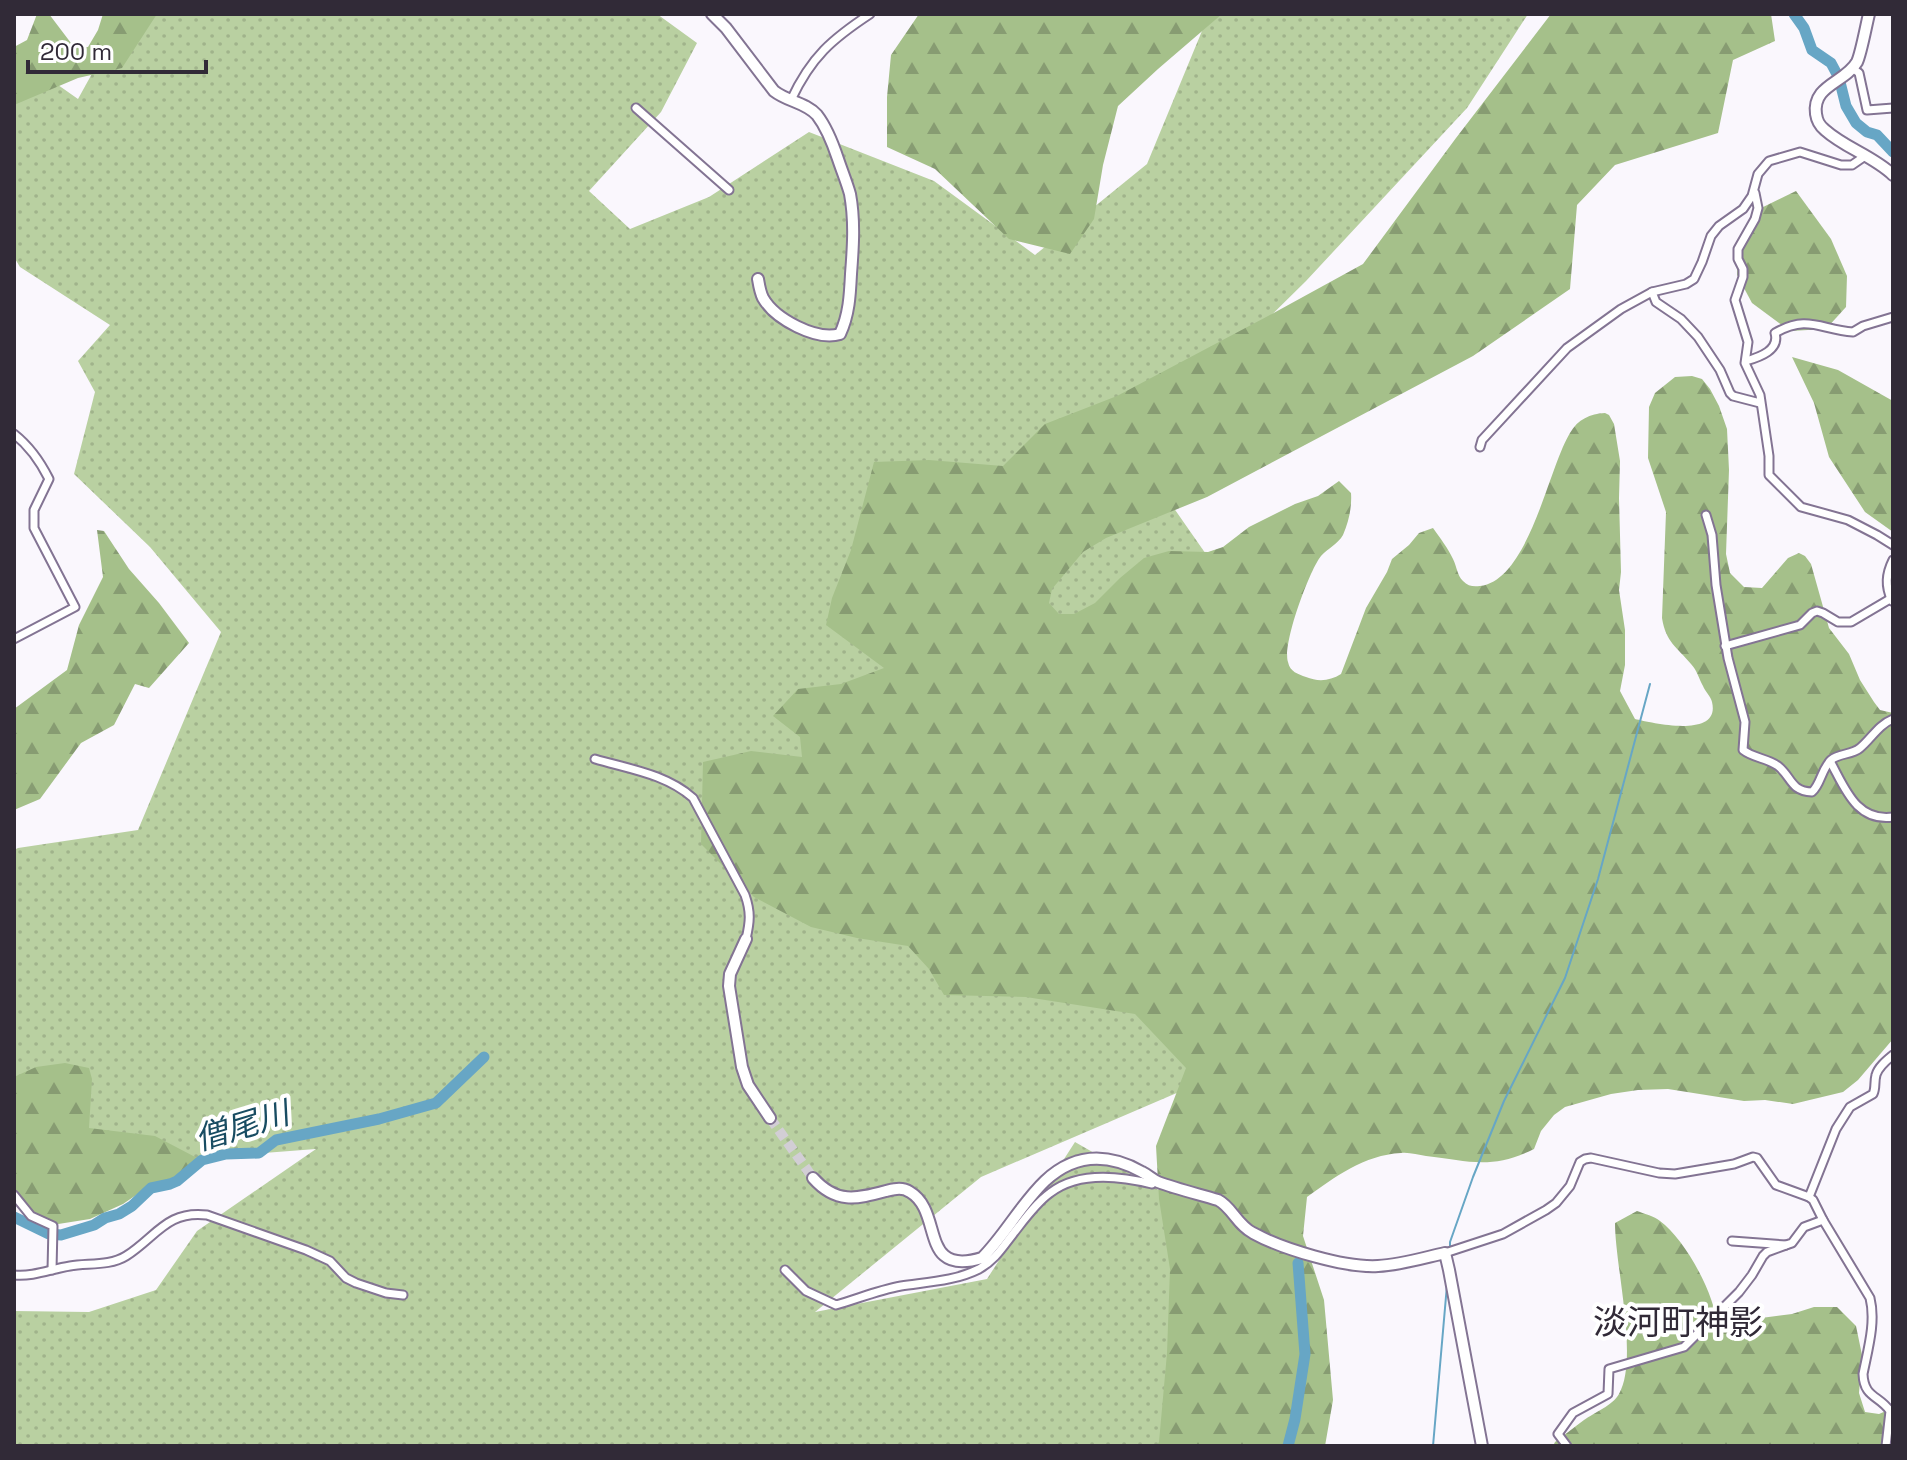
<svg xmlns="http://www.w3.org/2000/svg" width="1907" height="1460" font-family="'Space Grotesk','Noto Sans JP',sans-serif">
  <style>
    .grass { fill: url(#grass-dots) }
    .forest { fill: url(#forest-firs) }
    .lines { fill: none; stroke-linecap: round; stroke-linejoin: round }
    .stream { stroke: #67a6c5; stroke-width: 2 }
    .river { stroke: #67a6c5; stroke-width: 11 }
    .secondary-tunnel { stroke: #d2ced5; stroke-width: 10; stroke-dasharray: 10 5; stroke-linecap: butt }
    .street-casing { stroke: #837493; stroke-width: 11 }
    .secondary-casing { stroke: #837493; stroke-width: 14 }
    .street { stroke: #fff; stroke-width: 7 }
    .secondary { stroke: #fff; stroke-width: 10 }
    .labels { text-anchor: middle; stroke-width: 8; stroke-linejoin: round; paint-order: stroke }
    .water-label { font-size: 32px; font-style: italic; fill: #184c62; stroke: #fff }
    .quarter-label { font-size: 34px; fill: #312a37; stroke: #fff }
  </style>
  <defs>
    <pattern id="grass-dots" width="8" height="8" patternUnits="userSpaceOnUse" patternTransform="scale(2)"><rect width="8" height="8" fill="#b9d0a1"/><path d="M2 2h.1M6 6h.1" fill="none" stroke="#a0b38b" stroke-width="1.8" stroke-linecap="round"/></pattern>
    <pattern id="forest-firs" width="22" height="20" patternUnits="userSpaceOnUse" patternTransform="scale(2)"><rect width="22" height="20" fill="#a5c08a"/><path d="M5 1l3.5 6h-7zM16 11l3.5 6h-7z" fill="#879c72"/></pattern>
  </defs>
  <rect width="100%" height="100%" fill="#faf7fd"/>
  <polygon class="grass" points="125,14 657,14 697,43 661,112 589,191 630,229 709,197 809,132 934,181 1035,255 1147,164 1209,14 1528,14 1467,108 1306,281 1134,451 1231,590 1200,1083 981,1177 815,1312 987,1279 1075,1142 1190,1208 1170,1446 14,1446 14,1311 89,1312 156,1290 197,1231 316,1149 156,1161 14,1150 14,850 18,848 138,830 221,632 150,547 74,474 95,392 78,361 110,325 20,267 14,257 14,54 78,99"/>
  <g class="forest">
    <polygon points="37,14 49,14 74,47 88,47 98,30 103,14 157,14 122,68 78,78 14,105 14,47 27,40"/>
    <polygon points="919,14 1222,14 1158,69 1118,106 1103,165 1094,219 1070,254 1009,239 935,169 887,147 887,97 891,55"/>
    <path d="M1551 14H1771L1775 41 1733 60 1718 133 1615 165 1577 205 1570 289 1473 356 1207 497 1106 538 1083 552 1052 589 1049 603 1059 614H1074L1095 603 1120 578 1144 558 1169 551 1208 552 1223 547 1249 527 1295 504 1318 496 1339 481 1351 493C1352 507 1349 521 1343 535 1338 544 1327 549 1321 556 1309 571 1282 645 1288 662 1290 672 1298 674 1306 677 1318 682 1330 681 1341 674L1366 608 1387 572 1392 559 1409 545 1419 533 1433 528C1440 538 1448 548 1453 559 1457 567 1457 575 1463 581 1468 586 1473 587 1480 586 1529 580 1548 469 1570 433 1578 419 1590 414 1605 413L1609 415 1614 424 1620 461 1619 498 1621 572 1619 590 1625 630V665L1620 691 1635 719C1652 723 1721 739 1712 702 1711 697 1705 691 1703 686 1699 679 1697 670 1691 664 1677 647 1666 643 1662 618L1666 512 1648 458 1649 407 1655 393 1675 377 1692 376 1702 379 1710 389 1719 406 1727 429 1729 470 1726 554 1730 573 1744 587 1762 588 1788 558 1799 553 1805 556 1811 564 1829 628 1849 654 1860 680 1874 702 1880 710 1893 713V1039L1858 1080 1843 1092 1793 1104 1765 1100 1744 1101 1668 1089 1638 1090 1611 1094 1565 1107 1554 1115 1541 1131 1534 1149C1492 1170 1469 1161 1426 1156 1418 1155 1409 1152 1401 1153 1364 1155 1335 1177 1307 1197L1303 1236 1324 1300 1333 1400 1325 1446H1156L1159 1442 1167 1353 1170 1269 1159 1199 1156 1146 1186 1068 1135 1014 1026 997 944 995 929 969 908 946 857 938 811 927 754 897 701 844 703 762 751 751 802 757 800 737 773 716 798 689 841 684 884 668 826 625 832 598 851 550 874 462 929 460 1003 466 1045 424 1117 396 1268 316 1363 264 1456 138Z"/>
    <polygon points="1796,191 1831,239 1847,276 1846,307 1826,329 1790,331 1752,303 1737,275 1738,240 1757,210"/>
    <polygon points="1792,357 1838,370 1893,401 1893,532 1865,512 1829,457 1814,403"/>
    <polygon points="97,530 104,531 129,569 159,603 189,643 149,688 135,684 114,725 81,743 40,799 14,810 14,709 67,670 79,625 103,577"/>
    <polygon points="65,1063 89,1068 92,1079 89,1128 155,1136 199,1159 172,1181 148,1187 123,1204 90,1219 52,1225 29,1211 14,1187 14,1077 36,1067"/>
    <path d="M1637 1211C1645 1214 1654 1216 1660 1221 1685 1239 1716 1296 1717 1326L1726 1332 1746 1320 1792 1314 1814 1307H1837L1856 1326 1862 1355 1859 1393 1865 1412 1879 1414 1893 1408V1446H1553L1555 1442C1565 1435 1574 1427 1584 1420 1594 1413 1613 1405 1619 1394 1639 1359 1615 1266 1615 1223Z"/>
  </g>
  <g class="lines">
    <g class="stream">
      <polyline points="1450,1250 1450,1242 1473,1177 1504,1101 1565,978 1598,879 1650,684"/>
      <polyline points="1433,1446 1447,1285"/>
    </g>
    <g class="river">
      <polyline points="1794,14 1804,28 1812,50 1831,63 1839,78 1846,106 1856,123 1867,132 1877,135 1893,152"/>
      <polyline points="14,1217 49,1234 61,1235 94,1225 105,1218 119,1214 132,1206 151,1188 170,1184 177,1181 202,1160 226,1154 259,1153 276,1140 379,1119 436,1103 484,1057"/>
      <polyline points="1288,1446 1295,1419 1305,1354 1298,1263"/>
    </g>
    <polyline class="secondary-tunnel" points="770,1118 813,1178"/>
    <defs>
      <g id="street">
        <polyline points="1852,68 1859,73 1867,110 1893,108"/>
        <path d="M791 100C811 57 832 39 870 14"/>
        <polyline points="636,108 729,190"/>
        <polyline points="1755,193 1758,208 1755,219 1738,249 1738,259 1743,269 1743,277 1735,300 1748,342 1745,363 1760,395 1769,456 1769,475 1801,507 1848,520 1877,535 1893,545"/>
        <polyline points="1652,292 1656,302 1681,319 1698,337 1720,370 1730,393 1733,396 1760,403"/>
        <path d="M1746 361C1760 357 1780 350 1775 333 1808 314 1821 330 1853 332L1863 326 1893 317"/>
        <path d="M14 434C28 445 41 463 49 479L34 510V528L75 607 14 639"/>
        <polyline points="1480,447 1482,440 1567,348 1621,309 1652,292 1686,284 1694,279 1702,262 1711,236 1719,226 1743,209 1752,196 1758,174 1769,161 1800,152 1841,165 1852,165 1865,156"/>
        <path d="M1706 515 1712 535 1716 585 1728 658 1745 722 1743 750C1753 758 1767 758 1778 766 1792 777 1790 791 1812 792 1821 784 1821 770 1831 760 1839 753 1852 755 1860 748 1872 738 1878 725 1893 719"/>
        <path d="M1892 601C1885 586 1886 574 1893 560"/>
        <polyline points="1725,646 1800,625 1812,613 1817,611 1823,613 1838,622 1851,622 1890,599"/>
        <path d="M595 759C629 769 666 774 693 798L745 895C751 912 750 922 746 939"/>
        <path d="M1830 761C1845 788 1856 822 1893 817"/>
        <polyline points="14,1195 31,1216 53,1226 52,1270"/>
        <path d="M1809 1197 1836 1129 1850 1107 1873 1094C1876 1088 1874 1082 1876 1075 1878 1067 1887 1060 1893 1055"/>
        <polyline points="1732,1241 1786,1245 1792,1243 1804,1227 1823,1220"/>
        <path d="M1445 1253 1503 1234 1546 1210 1556 1203 1570 1186 1580 1162 1585 1159 1591 1158 1659 1173 1675 1174 1734 1164 1753 1157 1757 1158 1776 1185 1809 1197 1813 1200 1823 1220 1870 1298C1876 1322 1868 1349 1863 1374 1864 1398 1879 1395 1890 1411L1886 1446"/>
        <path d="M785 1270 806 1291 836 1305C857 1299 879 1290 901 1286 928 1282 955 1281 979 1269 995 1260 1002 1248 1013 1234 1024 1220 1036 1203 1050 1193 1078 1171 1120 1176 1152 1184L1155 1181"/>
        <path d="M14 1275C33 1277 51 1269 70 1266 88 1263 110 1266 126 1256 156 1237 167 1210 207 1215L306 1250 330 1261 346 1278 356 1283 386 1293 403 1295"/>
        <polyline points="1567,1446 1558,1434 1573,1413 1608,1394 1609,1369 1684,1347 1739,1292 1752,1275 1763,1256 1767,1252 1786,1245"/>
      </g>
      <g id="secondary">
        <path d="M712 14 726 28 774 91C788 102 805 102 817 115 827 128 833 144 838 159 842 171 847 183 850 194 855 221 853 248 851 274 850 295 849 315 840 334 816 341 775 319 763 298 760 292 759 285 758 279"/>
        <path d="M1869 14C1866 26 1861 54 1857 62 1845 83 1812 85 1816 114 1817 121 1819 125 1825 130 1845 148 1873 156 1893 175"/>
        <polyline points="746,939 730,974 729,986 742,1067 748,1085 770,1118"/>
        <path d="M813 1178C836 1204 856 1199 886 1191 895 1189 902 1187 910 1192 944 1212 918 1277 982 1258 1005 1235 1021 1204 1045 1181 1075 1153 1108 1153 1142 1172 1148 1175 1152 1179 1158 1182 1177 1189 1198 1194 1218 1200 1232 1207 1237 1225 1253 1233 1282 1249 1345 1268 1378 1266 1400 1265 1423 1258 1445 1253L1449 1270 1482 1446"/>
      </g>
    </defs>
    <use href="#street" class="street-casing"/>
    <use href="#secondary" class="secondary-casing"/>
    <use href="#street" class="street"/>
    <use href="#secondary" class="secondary"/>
  </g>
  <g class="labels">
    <g class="water-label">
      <text transform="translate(242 1126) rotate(-17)" y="11">僧尾川</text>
    </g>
    <g class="quarter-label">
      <text x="1678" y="1334">淡河町神影</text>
    </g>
  </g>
  <rect width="1907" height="1460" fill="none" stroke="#312a37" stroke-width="32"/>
  <path d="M28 60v12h178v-12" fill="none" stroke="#312a37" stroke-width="4"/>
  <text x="40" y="60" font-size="24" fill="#312a37" stroke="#ffffff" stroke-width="6" paint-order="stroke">200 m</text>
</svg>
